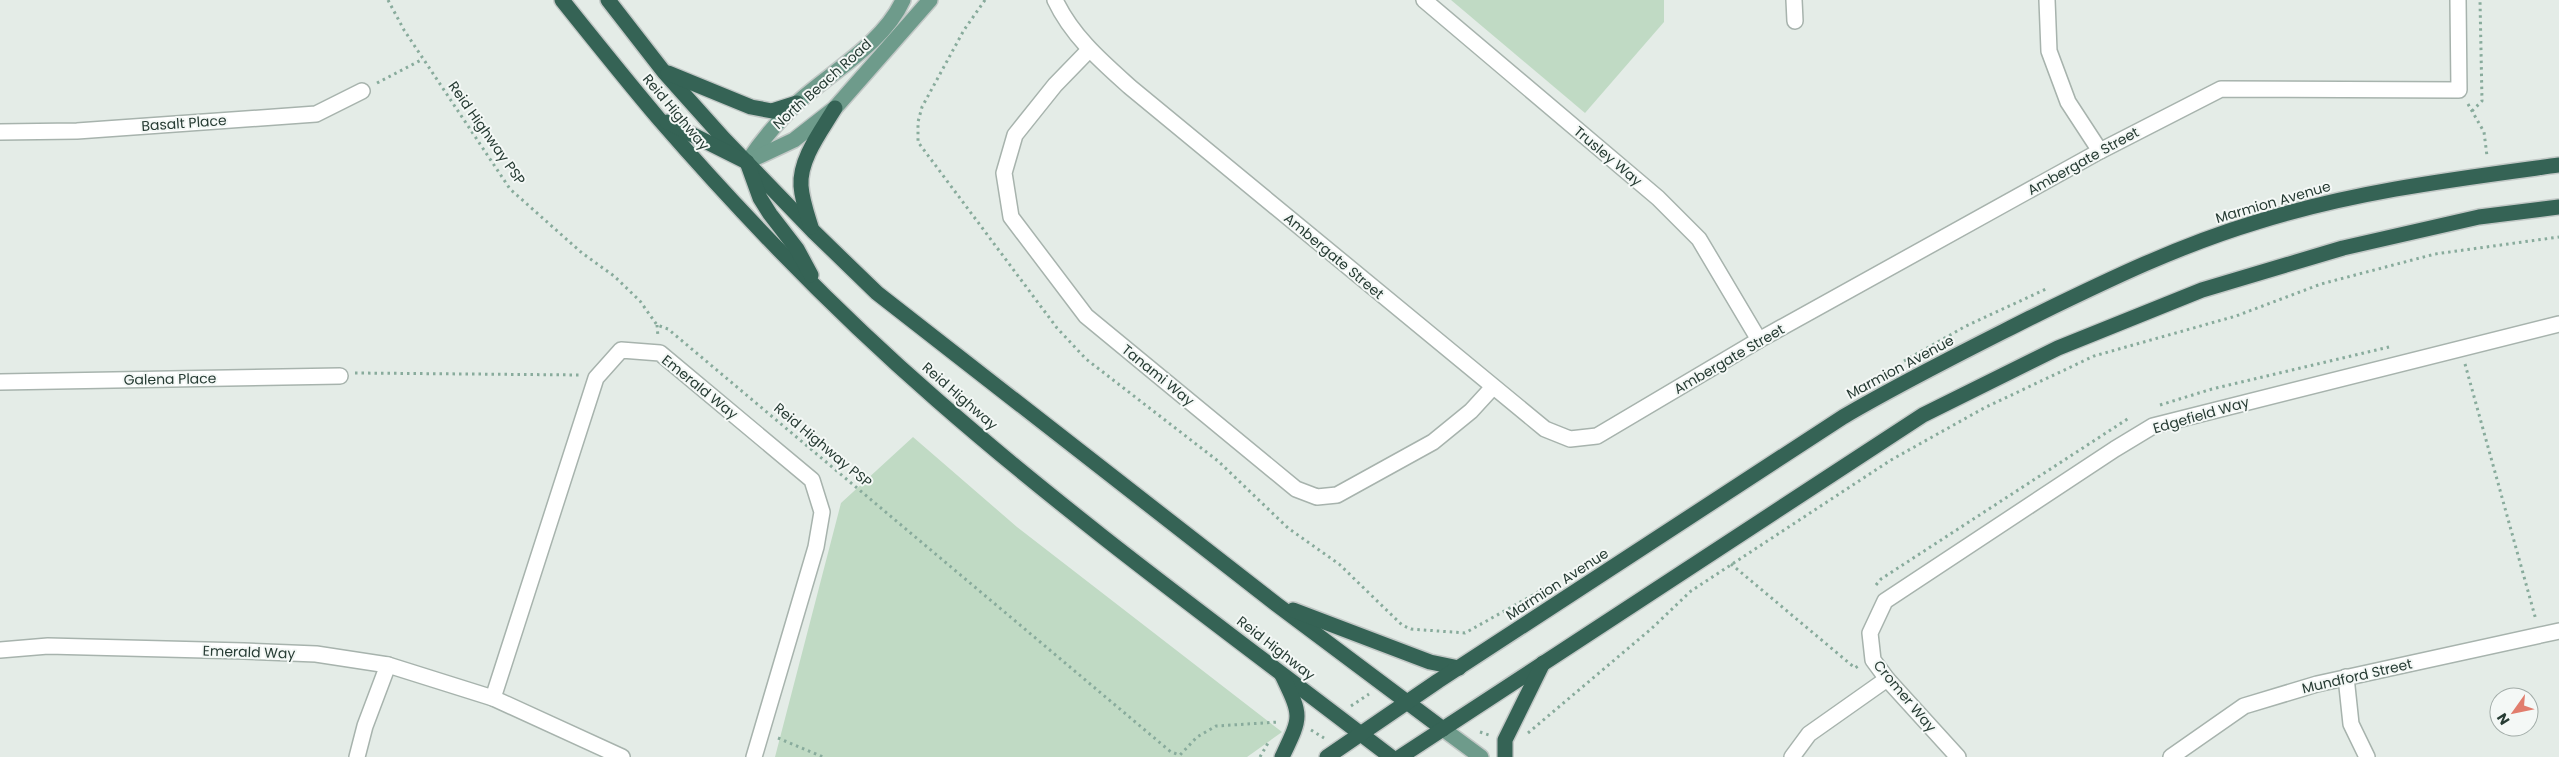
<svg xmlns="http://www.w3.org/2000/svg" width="2559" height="757" font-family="Poppins,sans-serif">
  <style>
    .green { fill: #c0dac4 }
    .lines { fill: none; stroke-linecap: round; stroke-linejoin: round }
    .minor-casing { stroke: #a7b3ad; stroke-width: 18 }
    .major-casing { stroke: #c2c8c6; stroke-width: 18 }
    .highway-casing { stroke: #c2c8c6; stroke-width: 18 }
    .path { stroke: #88ab9c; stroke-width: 3; stroke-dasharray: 2.5 4; stroke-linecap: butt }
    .minor { stroke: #fff; stroke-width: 15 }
    .major { stroke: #6e9b8b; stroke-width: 15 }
    .highway { stroke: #356355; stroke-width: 15 }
    .labels { text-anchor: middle; stroke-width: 4; stroke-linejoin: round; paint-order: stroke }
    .street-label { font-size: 14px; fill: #263b33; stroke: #f4f8f6 }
  </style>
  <rect width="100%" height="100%" fill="#e4ece7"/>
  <g class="green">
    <polygon points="1451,0 1664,0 1664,22 1585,113"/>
    <polygon points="913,437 1017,527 1282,732 1247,757 775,757 841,503"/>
  </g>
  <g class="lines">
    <defs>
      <g id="minor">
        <path d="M1055 0C1072 36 1101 61 1130 87L1545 429 1570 439 1597 436 1759 340 2100 151 2221 89 2459 90 2458 0"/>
        <polyline points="1424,0 1658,198 1699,239 1759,340"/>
        <polyline points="1794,0 1795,21"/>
        <polyline points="2047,0 2049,51 2068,102 2100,151"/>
        <polyline points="1089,50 1055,85 1015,135 1004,173 1011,217 1086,316 1296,489 1317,497 1337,495 1433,442 1471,411 1493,387"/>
        <polyline points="0,132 77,131 316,114 362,91"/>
        <polyline points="0,382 340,376"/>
        <polyline points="0,650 48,646 244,651 316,654 388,665 493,698 622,757"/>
        <polyline points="2346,677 2351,724 2367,757"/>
        <polyline points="493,698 596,378 621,350 660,353 812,480 822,512 816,547 754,757"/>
        <polyline points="357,757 365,726 388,665"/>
        <polyline points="1792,757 1809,734 1887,679"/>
        <polyline points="1958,757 1887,679 1873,660 1870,633 1885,601 2115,449 2153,426 2559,324"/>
        <polyline points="2171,757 2244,706 2317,684 2559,631"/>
      </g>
      <g id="major">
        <path d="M748 161C762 140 778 121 797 103 831 72 884 43 903 0"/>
        <polyline points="747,162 794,140 835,108 930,0"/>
        <polyline points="1443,729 1481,757"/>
      </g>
      <g id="highway">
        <path d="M562 0C594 40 626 80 659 119 745 218 838 314 937 400 1082 527 1239 640 1391 757"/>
        <polyline points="608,0 664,72 724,139 813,231 877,293 1276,604 1443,729"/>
        <polyline points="668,73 751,107 772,111 797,103"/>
        <polyline points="667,122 747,162 760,198 770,214 797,249 811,275"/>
        <path d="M811 227C807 214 802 200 801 186 799 159 822 130 835 108"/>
        <polyline points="1293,610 1430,662 1459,668"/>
        <path d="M1282 757C1302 715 1302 717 1282 675"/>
        <path d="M1327 757 1438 681 1843 417C1904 381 1967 350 2030 318 2104 282 2177 246 2257 222 2356 191 2456 179 2559 165"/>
        <polyline points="1400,757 1923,415 2058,348 2202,290 2343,248 2479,217 2559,207"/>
        <polyline points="1505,757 1505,740 1543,663"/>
      </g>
    </defs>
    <use href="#minor" class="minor-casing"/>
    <use href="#major" class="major-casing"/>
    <use href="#highway" class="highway-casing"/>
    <g class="path">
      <polyline points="388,0 404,30 510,189 582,253 614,276 640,301 657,325 668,329 1171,752 1180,755 1197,737 1216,726 1279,722"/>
      <polyline points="985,0 964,30 922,107 918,122 918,142 1057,328 1086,359 1218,461 1288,528 1339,564 1402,625 1411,629 1465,633 1549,586"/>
      <polyline points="377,83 423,59"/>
      <polyline points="2468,104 2484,132 2487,156 2485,156"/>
      <polyline points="2472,111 2482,101 2480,0"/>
      <polyline points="657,325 658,337"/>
      <polyline points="1904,361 1966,326 2046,289"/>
      <polyline points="2465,364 2536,620"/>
      <polyline points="355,373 581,375"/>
      <polyline points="2160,405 2212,389 2389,347"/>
      <polyline points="1731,564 1855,668 1858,666"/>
      <polyline points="1876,585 1881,579 2129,418"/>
      <polyline points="1351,706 1369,694"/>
      <polyline points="1311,730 1324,738"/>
      <polyline points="1480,732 1489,735"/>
      <polyline points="1528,733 1651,629 1691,591 1891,460 1984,408 2094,356 2236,316 2321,284 2435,254 2559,237"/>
      <polyline points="778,738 823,757"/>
      <polyline points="1260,757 1268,743"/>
    </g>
    <use href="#minor" class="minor"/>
    <use href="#major" class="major"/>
    <use href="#highway" class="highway"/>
  </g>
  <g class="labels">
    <g class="street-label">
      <text transform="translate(822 84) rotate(-42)" y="5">North Beach Road</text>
      <text transform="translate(676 112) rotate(50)" y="5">Reid Highway</text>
      <text transform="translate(184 123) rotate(-4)" y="5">Basalt Place</text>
      <text transform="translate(487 133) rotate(55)" y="5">Reid Highway PSP</text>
      <text transform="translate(1608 156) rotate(40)" y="5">Trusley Way</text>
      <text transform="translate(2083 161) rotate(-29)" y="5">Ambergate Street</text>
      <text transform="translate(2273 202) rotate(-16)" y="5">Marmion Avenue</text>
      <text transform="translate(1334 256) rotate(40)" y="5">Ambergate Street</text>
      <text transform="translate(1729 359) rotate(-30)" y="5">Ambergate Street</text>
      <text transform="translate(1900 367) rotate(-28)" y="5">Marmion Avenue</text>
      <text transform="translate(1158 375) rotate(39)" y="5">Tanami Way</text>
      <text transform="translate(170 379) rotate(-1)" y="5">Galena Place</text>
      <text transform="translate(700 387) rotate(39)" y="5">Emerald Way</text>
      <text transform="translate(960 396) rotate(41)" y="5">Reid Highway</text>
      <text transform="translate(2201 415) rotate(-16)" y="5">Edgefield Way</text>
      <text transform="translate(823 445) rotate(40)" y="5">Reid Highway PSP</text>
      <text transform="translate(1557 584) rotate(-33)" y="5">Marmion Avenue</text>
      <text transform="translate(1276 648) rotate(38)" y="5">Reid Highway</text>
      <text transform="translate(249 652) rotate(2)" y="5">Emerald Way</text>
      <text transform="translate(2357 676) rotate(-13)" y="5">Mundford Street</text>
      <text transform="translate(1905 696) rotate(50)" y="5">Cromer Way</text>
    </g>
  </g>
  <g transform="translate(2514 712) rotate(237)"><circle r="24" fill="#f4f8f6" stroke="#a2aca8"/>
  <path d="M0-4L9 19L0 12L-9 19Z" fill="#e17d6d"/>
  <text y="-8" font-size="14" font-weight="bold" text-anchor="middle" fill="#263b33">N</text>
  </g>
</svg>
